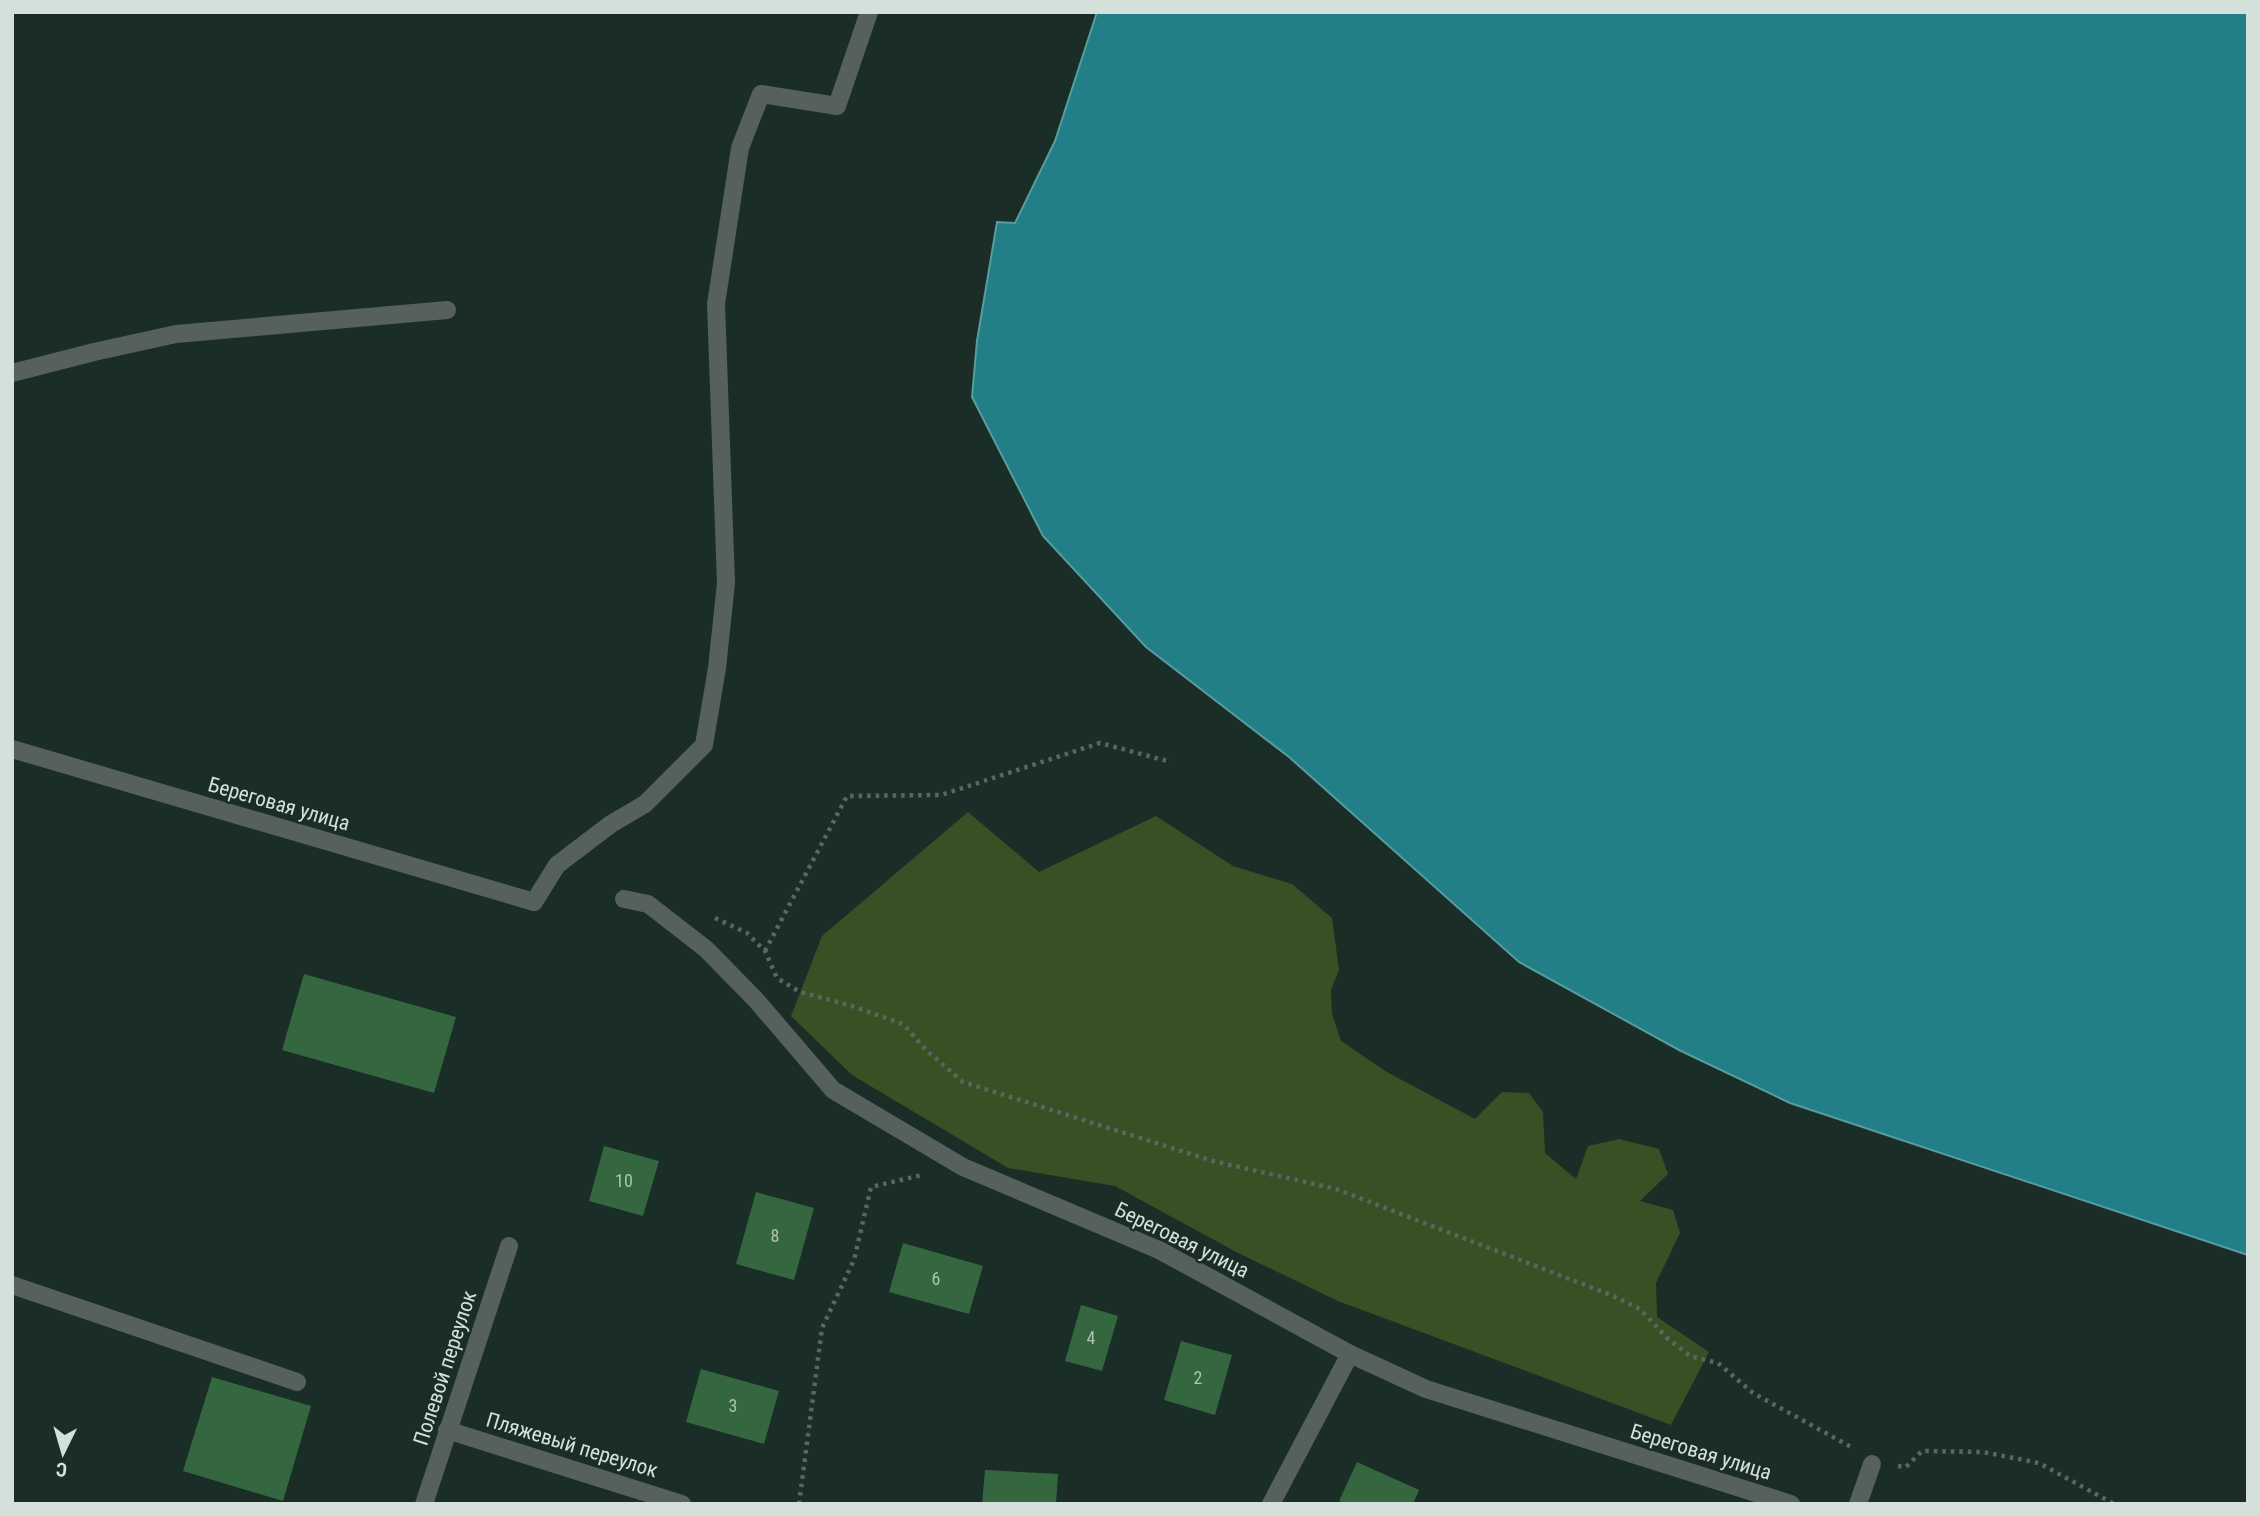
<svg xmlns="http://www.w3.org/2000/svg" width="2260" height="1516" font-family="'Roboto Condensed',sans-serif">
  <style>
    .green { fill: #395025 }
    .water { fill: #227f87; stroke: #579ca0; stroke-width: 2 }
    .building { fill: #346740 }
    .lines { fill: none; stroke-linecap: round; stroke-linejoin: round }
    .path { stroke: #576861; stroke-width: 4.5; stroke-dasharray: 3.5 5; stroke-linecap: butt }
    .lane { stroke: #56615f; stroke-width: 18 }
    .street { stroke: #56615f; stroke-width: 18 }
    .labels { text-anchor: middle; stroke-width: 5; stroke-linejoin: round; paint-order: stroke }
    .number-label { font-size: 18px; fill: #acc2b4 }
    .street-label { font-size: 21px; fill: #d4e1db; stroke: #1a2d26 }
  </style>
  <rect width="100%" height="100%" fill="#1a2d26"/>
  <polygon class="green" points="968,812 1039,872 1156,816 1233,866 1292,884 1332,918 1339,970 1331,990 1332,1014 1341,1041 1387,1072 1475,1119 1502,1092 1529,1093 1543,1112 1545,1153 1576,1179 1588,1146 1619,1139 1659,1149 1668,1174 1640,1201 1673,1210 1680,1233 1656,1283 1657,1317 1709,1352 1671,1425 1338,1301 1238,1253 1115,1186 1008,1168 852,1075 791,1016 822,936"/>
  <polygon class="water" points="1097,12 2248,12 2248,1255 1790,1103 1679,1050 1519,962 1289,757 1146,647 1043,536 972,397 977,341 997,222 1015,223 1055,141"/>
  <g class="building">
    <polygon points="304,974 456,1017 434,1093 282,1050"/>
    <polygon points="604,1146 659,1161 643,1216 589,1201"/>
    <polygon points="756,1192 814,1208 794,1280 736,1264"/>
    <polygon points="903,1243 983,1266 969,1314 889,1292"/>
    <polygon points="1081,1305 1118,1316 1102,1371 1065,1361"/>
    <polygon points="1181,1341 1232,1355 1215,1415 1164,1400"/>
    <polygon points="701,1369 779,1391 764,1444 686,1422"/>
    <polygon points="212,1377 311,1406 283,1501 183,1471"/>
    <polygon points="1357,1462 1419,1490 1413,1504 1346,1504 1339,1501"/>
    <polygon points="985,1470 1058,1474 1056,1504 982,1504"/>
  </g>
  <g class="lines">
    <g class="path">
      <polyline points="715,918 747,933 765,951 777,978 800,992 849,1005 903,1024 927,1051 963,1082 1213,1161 1336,1189 1611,1295 1640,1309 1667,1338 1690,1356 1718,1363 1753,1393 1853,1448"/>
      <polyline points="765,951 847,796 941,795 1100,743 1171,762"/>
      <polyline points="1898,1466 1906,1467 1922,1451 1983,1452 2039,1463 2114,1504"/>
      <polyline points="799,1504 822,1328 854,1260 871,1187 922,1175"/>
    </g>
    <g class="lane">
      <polyline points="12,373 94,352 176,334 447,310"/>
      <polyline points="534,902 557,865 611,824 645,804 704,745 717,668 726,583 716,304 740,148 761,94 837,106 869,12"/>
      <polyline points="12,1285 297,1382"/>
    </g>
    <g class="street">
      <polyline points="12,749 534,902"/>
      <polyline points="624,899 648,904 706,949 756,1000 833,1090 963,1167 1159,1250 1350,1354 1426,1389 1791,1504"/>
      <polyline points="447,1430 682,1504"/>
      <polyline points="424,1504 509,1246"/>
      <polyline points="1271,1504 1350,1354"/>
      <polyline points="1858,1504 1872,1464"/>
    </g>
  </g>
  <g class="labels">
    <g class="number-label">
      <text x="624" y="1187">10</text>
      <text x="775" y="1242">8</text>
      <text x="936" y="1285">6</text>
      <text x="1091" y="1344">4</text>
      <text x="1198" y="1384">2</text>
      <text x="733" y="1412">3</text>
    </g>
    <g class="street-label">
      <text transform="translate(279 804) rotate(16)" y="7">Береговая улица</text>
      <text transform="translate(1182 1240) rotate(26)" y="7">Береговая улица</text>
      <text transform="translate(445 1368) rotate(-72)" y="7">Полевой переулок</text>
      <text transform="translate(572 1445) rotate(17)" y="7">Пляжевый переулок</text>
      <text transform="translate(1701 1452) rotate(17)" y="7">Береговая улица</text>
    </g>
  </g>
  <rect width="2260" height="1516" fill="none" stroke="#d4e1db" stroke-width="28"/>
  <g transform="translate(63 1453) rotate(185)" stroke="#1a2d26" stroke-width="5" paint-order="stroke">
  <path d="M0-5L12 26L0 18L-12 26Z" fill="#d4e1db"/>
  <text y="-10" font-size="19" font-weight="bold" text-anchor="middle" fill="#d4e1db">С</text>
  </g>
</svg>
